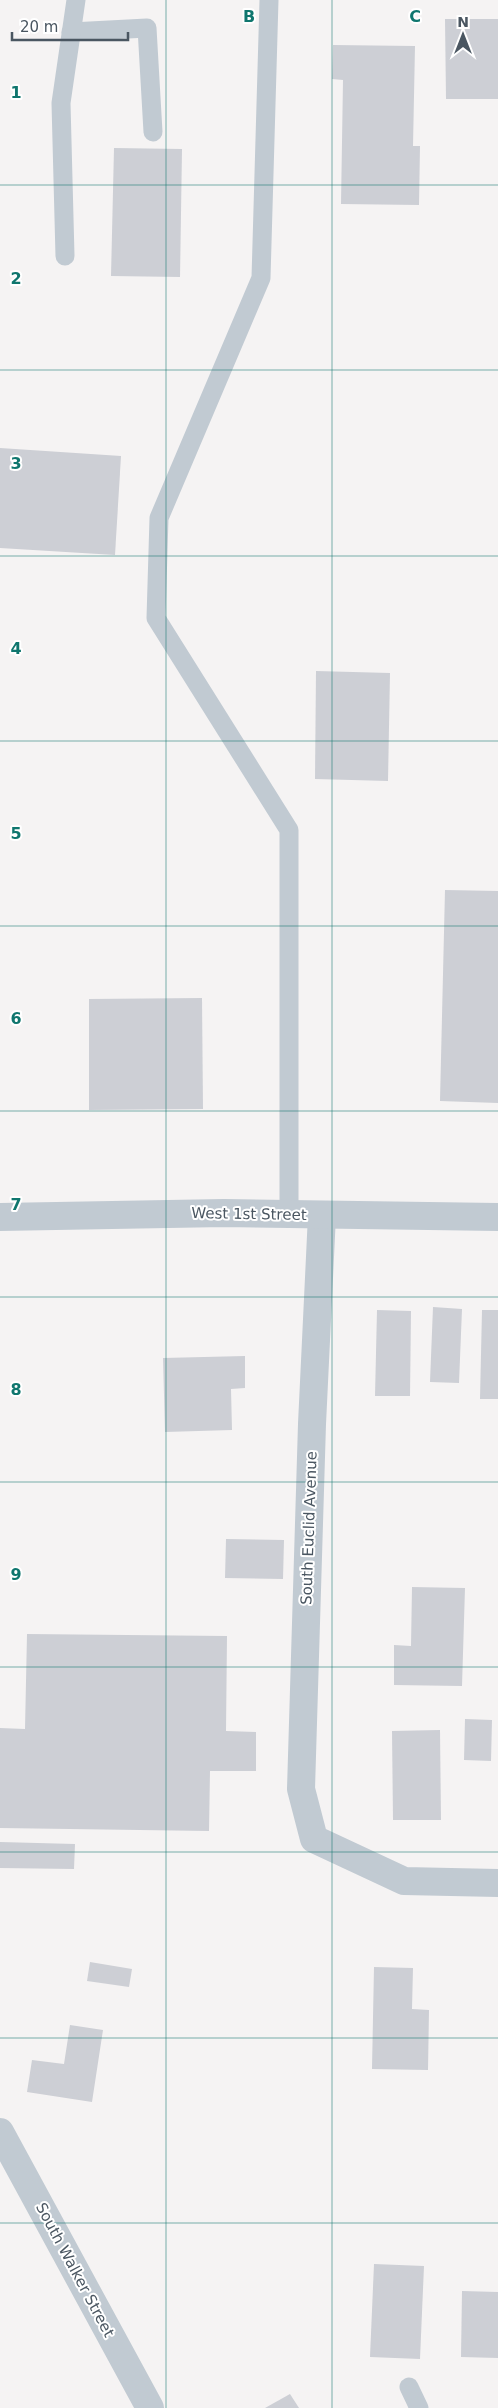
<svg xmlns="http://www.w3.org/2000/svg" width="498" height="2408" font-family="'DejaVu Sans',sans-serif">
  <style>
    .building { fill: #cdcfd5 }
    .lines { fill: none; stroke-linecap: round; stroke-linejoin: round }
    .service { stroke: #c1cad2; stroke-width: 19 }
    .minor { stroke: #c1cad2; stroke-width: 28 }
    .tertiary { stroke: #c1cad2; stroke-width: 28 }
    .grid { fill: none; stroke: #0f766e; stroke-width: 1; stroke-opacity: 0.55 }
    .labels { text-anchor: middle; stroke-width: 4; stroke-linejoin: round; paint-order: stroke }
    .street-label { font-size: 15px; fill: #4a5661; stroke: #fff }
    .grid-label { font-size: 16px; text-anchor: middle; font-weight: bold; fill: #0f766e; stroke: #fff; stroke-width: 4; stroke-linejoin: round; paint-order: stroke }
  </style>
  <rect width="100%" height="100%" fill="#f5f3f3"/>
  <g class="building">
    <polygon points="445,19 498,19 498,99 446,99"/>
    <polygon points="333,45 415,46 413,146 420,146 419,205 341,204 343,80 332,79"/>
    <polygon points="114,148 182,149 180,277 111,276"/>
    <polygon points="0,448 121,456 115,555 0,548"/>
    <polygon points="316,671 390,673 388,781 315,779"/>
    <polygon points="445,890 498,891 498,1103 440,1101"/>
    <polygon points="202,998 203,1109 89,1110 89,999"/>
    <polygon points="433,1307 462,1309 459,1383 430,1382"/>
    <polygon points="377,1310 411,1311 410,1396 375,1396"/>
    <polygon points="482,1310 498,1310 498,1399 480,1399"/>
    <polygon points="245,1356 245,1388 231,1389 232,1430 165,1432 163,1358"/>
    <polygon points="226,1539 284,1540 283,1579 225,1578"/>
    <polygon points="412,1587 465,1588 462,1686 394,1685 394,1645 411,1646"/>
    <polygon points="27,1634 227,1636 226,1731 256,1732 256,1771 210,1771 209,1831 0,1828 0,1728 25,1729"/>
    <polygon points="465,1719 492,1720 491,1761 464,1760"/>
    <polygon points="440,1730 441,1820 393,1820 392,1731"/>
    <polygon points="0,1842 75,1844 74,1869 0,1868"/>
    <polygon points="90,1962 132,1969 129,1987 87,1981"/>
    <polygon points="374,1967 413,1968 412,2009 429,2010 428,2070 372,2069"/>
    <polygon points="70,2025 103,2030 92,2102 27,2092 32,2060 64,2064"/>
    <polygon points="374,2264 424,2266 420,2359 370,2357"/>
    <polygon points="462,2291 498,2292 498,2358 461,2357"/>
    <polygon points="290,2394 299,2408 265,2408"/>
  </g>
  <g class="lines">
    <g class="service">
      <polyline points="269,0 261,278 159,518 156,618 289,830 289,1214"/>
      <polyline points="71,32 147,28 153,132"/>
      <polyline points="65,256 61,103 76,0"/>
      <polyline points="409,2387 419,2408"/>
    </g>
    <g class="minor">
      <polyline points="322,1215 312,1424 301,1789 314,1839 404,1881 498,1883"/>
      <polyline points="0,2132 150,2408"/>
    </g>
    <polyline class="tertiary" points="0,1217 224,1213 498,1217"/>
  </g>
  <path class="grid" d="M166 0V2408M332 0V2408M0 185H498M0 370H498M0 556H498M0 741H498M0 926H498M0 1111H498M0 1297H498M0 1482H498M0 1667H498M0 1852H498M0 2038H498M0 2223H498"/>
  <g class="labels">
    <g class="street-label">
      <text transform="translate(249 1214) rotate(1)" y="5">West 1st Street</text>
      <text transform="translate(309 1528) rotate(-88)" y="5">South Euclid Avenue</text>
      <text transform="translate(75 2270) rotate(62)" y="5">South Walker Street</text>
    </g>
  </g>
  <g class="grid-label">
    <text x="249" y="22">B</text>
    <text x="415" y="22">C</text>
    <text x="16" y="98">1</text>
    <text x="16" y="284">2</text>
    <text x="16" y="469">3</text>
    <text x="16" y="654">4</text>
    <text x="16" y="839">5</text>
    <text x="16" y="1024">6</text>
    <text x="16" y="1210">7</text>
    <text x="16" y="1395">8</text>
    <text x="16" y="1580">9</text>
  </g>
  <g transform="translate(463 35)" stroke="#ffffff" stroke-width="4" paint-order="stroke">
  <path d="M0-4L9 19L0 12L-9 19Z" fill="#4a5661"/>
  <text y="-8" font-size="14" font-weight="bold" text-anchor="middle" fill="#4a5661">N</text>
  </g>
  <path d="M12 32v8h116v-8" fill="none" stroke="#4a5661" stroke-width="2.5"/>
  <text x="20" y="32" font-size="15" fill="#4a5661" stroke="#ffffff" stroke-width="4" paint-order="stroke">20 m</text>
</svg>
